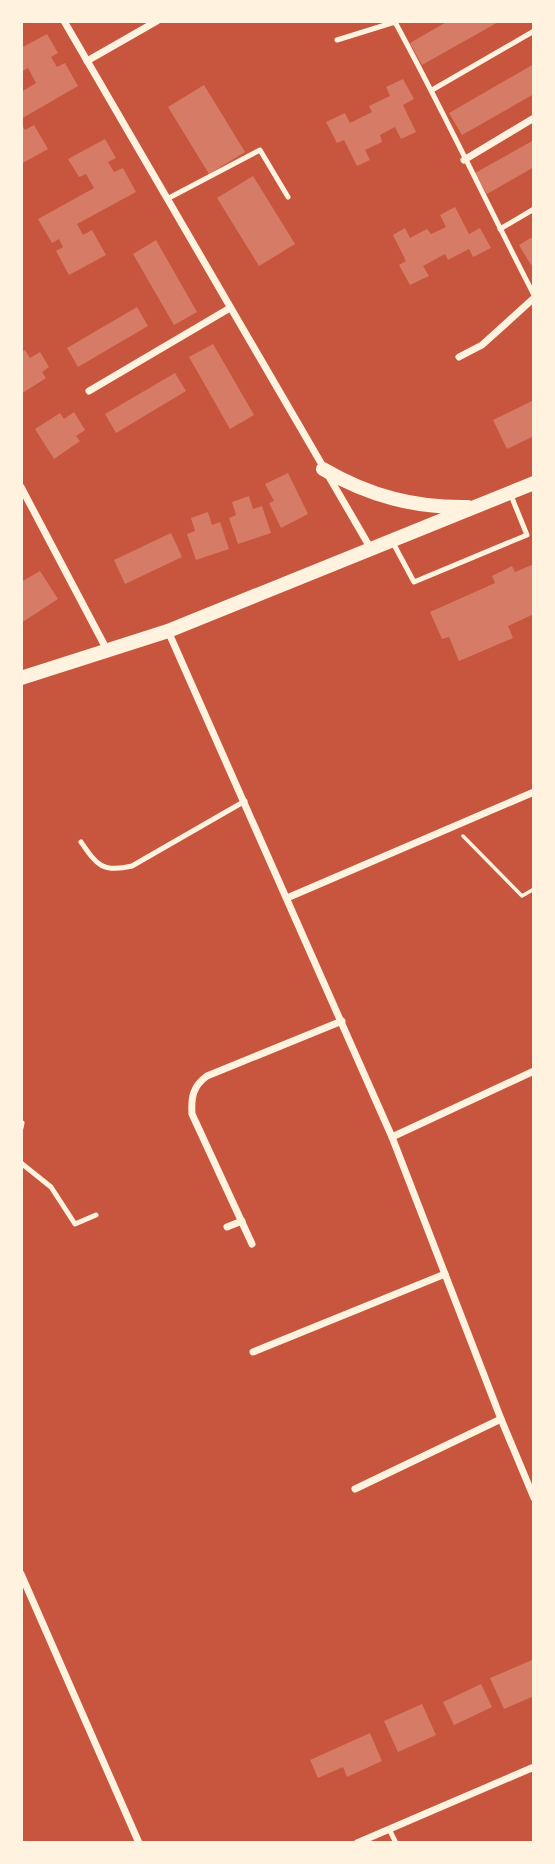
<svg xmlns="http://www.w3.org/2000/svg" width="555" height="1864" font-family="'Open Sans',sans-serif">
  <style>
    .building { fill: #d67c66 }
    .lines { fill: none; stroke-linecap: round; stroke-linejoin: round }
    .path { stroke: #fff3e0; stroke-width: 3.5 }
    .service { stroke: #fff3e0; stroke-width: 5 }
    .minor { stroke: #fff3e0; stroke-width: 7 }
    .secondary { stroke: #fff3e0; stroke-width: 14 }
  </style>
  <rect width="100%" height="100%" fill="#c8553d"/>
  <g class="building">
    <polygon points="448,21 500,21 422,65 410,43"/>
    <polygon points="47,34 58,53 51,57 57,67 65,63 78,86 21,119 21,92 36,83 28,68 21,72 21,48"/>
    <polygon points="534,64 534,94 462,135 449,113"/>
    <polygon points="403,79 414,99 403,105 416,132 401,139 395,127 380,135 382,142 365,150 370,160 357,166 344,140 337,143 326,122 345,113 350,123 372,112 369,106 390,96 386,87"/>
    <polygon points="204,85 245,152 209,174 168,107"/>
    <polygon points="21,123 25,130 34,125 48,149 21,164"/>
    <polygon points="105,139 116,158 108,162 114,172 123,168 136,192 77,224 83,235 92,230 106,255 69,275 56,251 63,247 59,239 52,243 38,219 94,188 86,174 79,177 68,159"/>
    <polygon points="534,140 534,167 487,194 475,173"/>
    <polygon points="253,176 295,244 259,266 217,198"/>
    <polygon points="455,207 469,234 480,228 491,248 473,257 469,249 448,260 445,254 423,266 429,276 410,285 399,265 406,261 393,235 405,228 410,238 427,229 431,234 446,227 440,215"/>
    <polygon points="534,236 534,263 531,265 519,245"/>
    <polygon points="156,240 197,312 174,325 133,254"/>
    <polygon points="137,307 148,326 78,367 67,348"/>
    <polygon points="213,344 254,415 230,429 189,357"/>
    <polygon points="25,350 30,358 40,352 49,367 42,372 46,378 21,394 21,352"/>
    <polygon points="175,373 186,391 116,433 105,414"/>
    <polygon points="534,400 534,436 507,449 493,420"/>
    <polygon points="74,412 85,430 76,436 80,441 54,459 35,429 60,413 64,419"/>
    <polygon points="288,473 308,514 281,528 269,503 274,501 265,484"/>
    <polygon points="249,496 253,509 262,506 271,533 238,544 229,518 236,515 232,502"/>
    <polygon points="208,512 212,525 220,522 229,549 196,560 187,534 195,531 191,518"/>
    <polygon points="171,533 182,557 125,584 114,560"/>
    <polygon points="534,564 534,614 508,626 513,638 459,661 449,637 442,639 430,612 495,583 492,576 512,566 515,572"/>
    <polygon points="40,571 58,599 21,623 21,582"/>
    <polygon points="532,1660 534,1696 504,1709 490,1678"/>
    <polygon points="481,1684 492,1707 454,1725 443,1702"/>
    <polygon points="422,1704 436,1735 398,1752 384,1721"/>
    <polygon points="370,1733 382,1761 347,1777 343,1767 318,1778 310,1760"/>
  </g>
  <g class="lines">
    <polyline class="path" points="463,836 522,896 534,889"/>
    <g class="service">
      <path d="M337 40 395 22C444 112 487 204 534 295"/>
      <polyline points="432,90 534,31"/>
      <polyline points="167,199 260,150 288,197"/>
      <polyline points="500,229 534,209"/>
      <polyline points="392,541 414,582 527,535 510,493"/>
      <path d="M81 842C97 865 102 873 132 866L245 801"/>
      <polyline points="21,1128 22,1123"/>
      <polyline points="21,1163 51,1187 75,1224 96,1215"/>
      <polyline points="389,1829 396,1843"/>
    </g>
    <g class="minor">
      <polyline points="64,21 371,549"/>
      <polyline points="395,22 396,21"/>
      <polyline points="87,61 157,21"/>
      <polyline points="464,160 534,118"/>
      <polyline points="459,357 482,345 534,298"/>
      <polyline points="89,391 230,308"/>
      <polyline points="21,487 107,650"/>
      <polyline points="168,631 392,1137 501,1419 534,1498"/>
      <polyline points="287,898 534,792"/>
      <polyline points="392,1137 534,1071"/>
      <polyline points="227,1227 242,1221"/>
      <path d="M252 1244 192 1114C191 1097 193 1086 207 1076L342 1021"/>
      <polyline points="253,1352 445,1274"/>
      <polyline points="355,1489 501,1419"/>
      <polyline points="21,1574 139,1843"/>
      <polyline points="357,1843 534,1767"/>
    </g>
    <g class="secondary">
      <path d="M323 469C369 496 415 508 468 507"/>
      <polyline points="21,678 168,631 534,483"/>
    </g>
  </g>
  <rect width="555" height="1864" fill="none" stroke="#fff3e0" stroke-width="46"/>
</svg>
